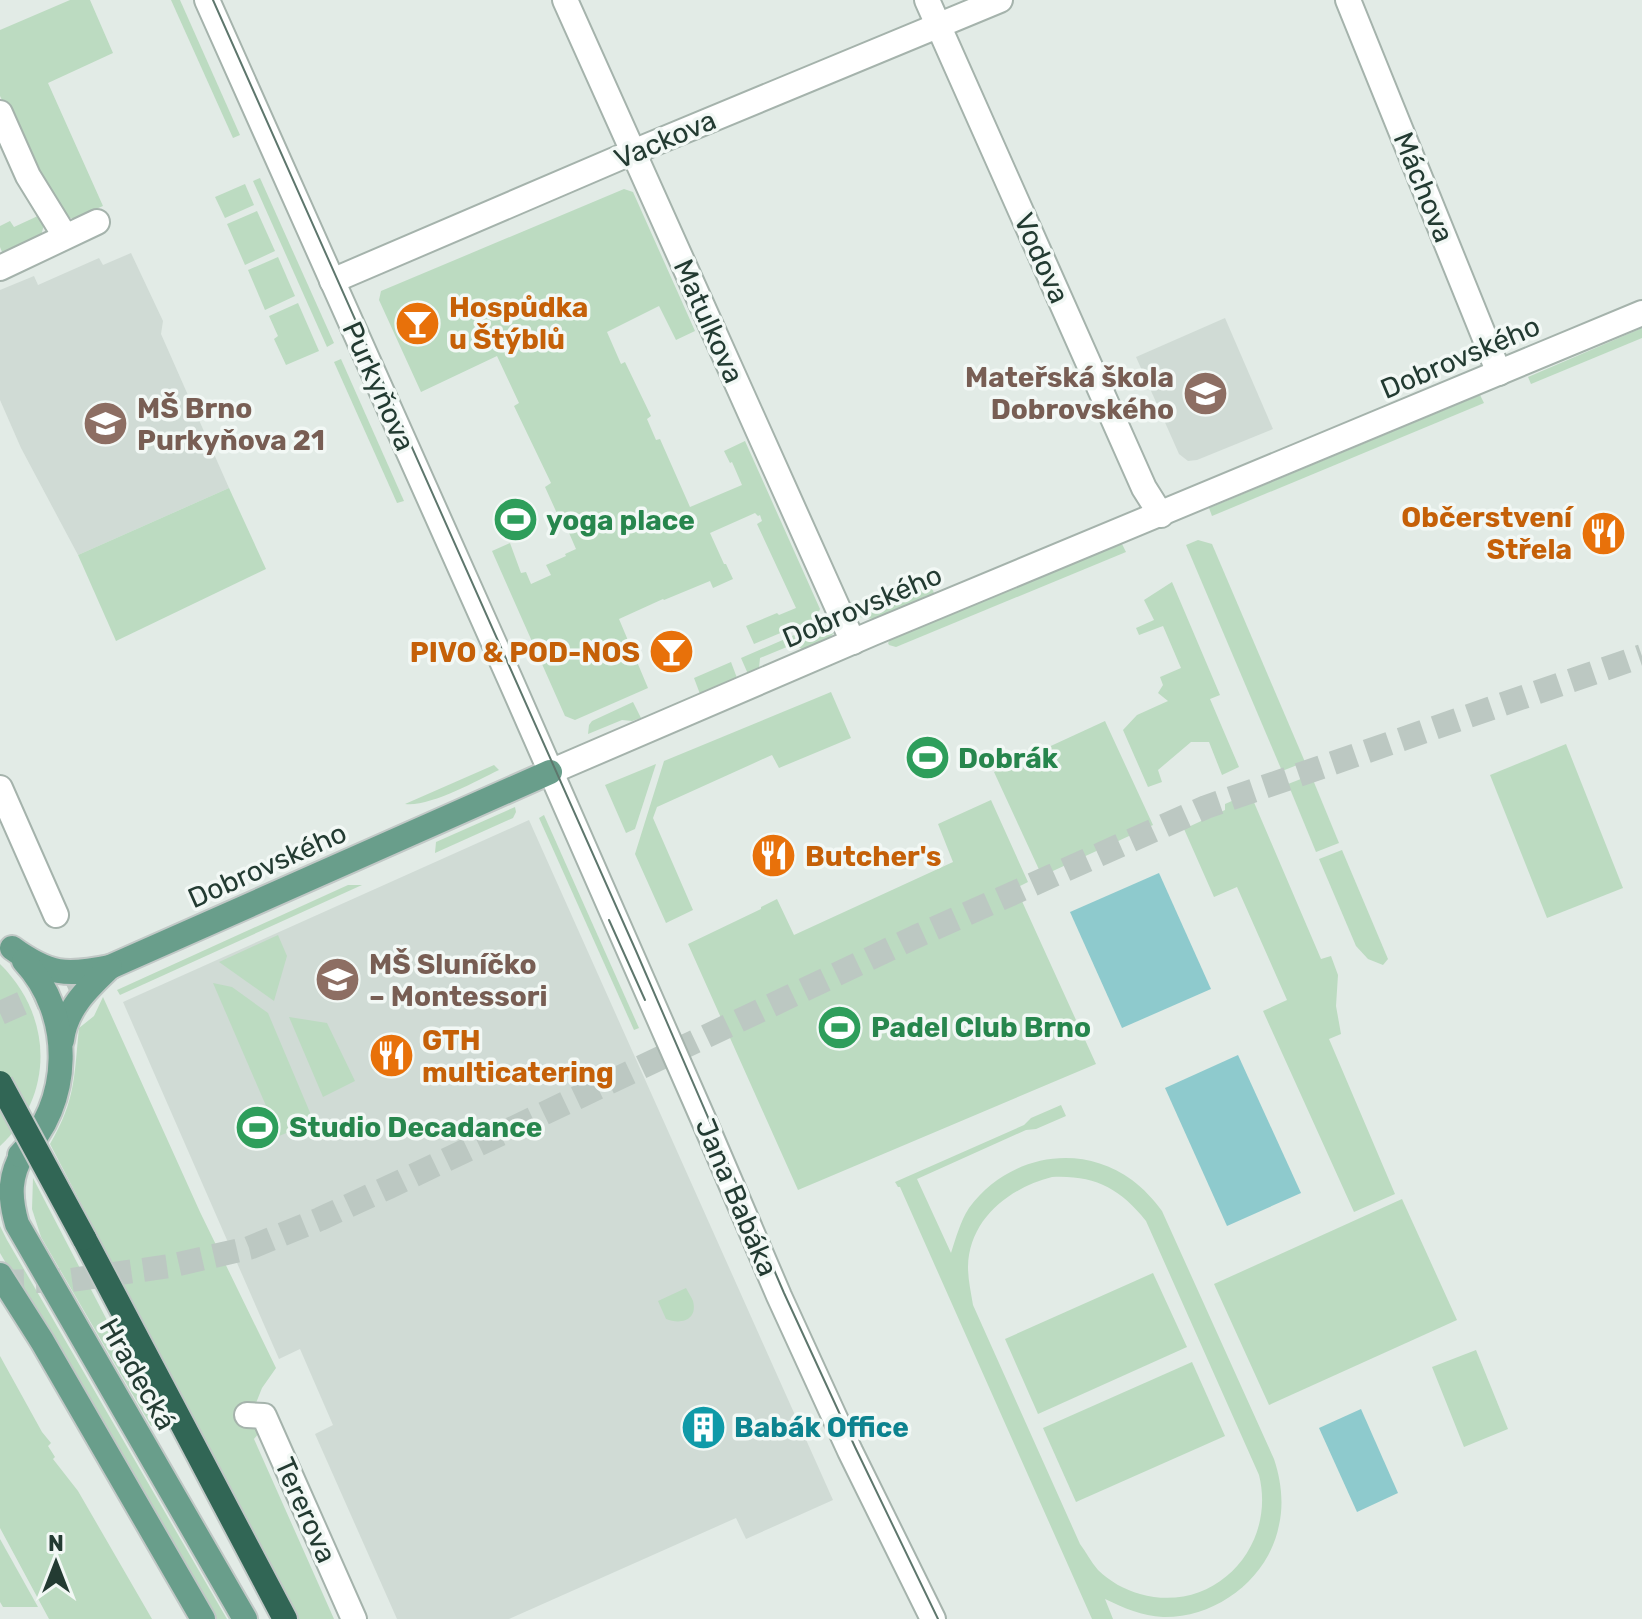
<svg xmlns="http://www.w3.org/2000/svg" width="1642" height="1619" font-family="Rubik,sans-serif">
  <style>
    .built { fill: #d0dbd5 }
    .green { fill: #bcdbc1; fill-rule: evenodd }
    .water { fill: #8ecacd }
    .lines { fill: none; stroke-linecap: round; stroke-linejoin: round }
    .highway-tunnel { stroke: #bcc8c2; stroke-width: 24; stroke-dasharray: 24 12; stroke-linecap: butt }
    .minor-casing { stroke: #a5b3ac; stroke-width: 28 }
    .major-casing { stroke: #c1c8c6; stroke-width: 28 }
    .highway-casing { stroke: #c1c8c6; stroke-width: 28 }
    .minor { stroke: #fff; stroke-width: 24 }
    .major { stroke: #699e8b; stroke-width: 24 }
    .highway { stroke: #316655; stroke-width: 24 }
    .tram { stroke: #5e776d; stroke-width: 2 }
    .highway-bridge-casing { stroke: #c1c8c6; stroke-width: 28; stroke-linecap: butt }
    .highway-bridge { stroke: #316655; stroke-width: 24 }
    .labels { text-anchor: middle; stroke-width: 7; stroke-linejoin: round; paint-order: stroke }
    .street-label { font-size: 28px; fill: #233b32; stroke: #f2f8f5 }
    .food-label { font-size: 28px; font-weight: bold; fill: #c56008; stroke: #f2f8f5; text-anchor: start }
    .education-label { font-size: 28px; font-weight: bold; fill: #785e54; stroke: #f2f8f5; text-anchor: start }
    .leisure-label { font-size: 28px; font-weight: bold; fill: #27864d; stroke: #f2f8f5; text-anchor: start }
    .culture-label { font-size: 28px; font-weight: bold; fill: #0d838f; stroke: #f2f8f5; text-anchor: start }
  </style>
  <rect width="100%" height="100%" fill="#e2ebe6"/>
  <g class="built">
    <polygon points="131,253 163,321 161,334 229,488 78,555 21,448 0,400 0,290 34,276 38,285 99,258 103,265"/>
    <polygon points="1225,318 1273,429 1197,460 1188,461 1179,454 1136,357"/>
    <polygon points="529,820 833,1500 746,1539 736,1518 509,1619 397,1619 315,1434 333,1425 300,1349 279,1359 123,1002"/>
  </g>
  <g class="green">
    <polygon points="70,0 90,0 113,53 48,83 103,206 75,218 67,218 48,193 0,96 0,30"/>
    <polygon points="171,0 180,0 240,135 233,138"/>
    <polygon points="260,178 334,343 327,347 253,181"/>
    <polygon points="245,184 254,205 225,218 215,197"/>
    <polygon points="624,189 633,192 695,331 676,340 659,306 607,332 621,364 625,362 651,416 647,419 656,440 660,439 690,507 742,485 732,462 730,463 724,451 745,441 820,609 816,618 754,644 746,626 777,613 779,615 796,608 757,524 762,521 760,515 758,516 755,513 710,533 724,564 726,564 733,579 713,588 710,581 664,600 663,599 619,619 648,688 575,720 565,716 492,551 510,543 521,573 526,572 531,584 551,575 546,565 566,556 565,554 576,549 563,519 560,520 545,487 551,483 514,406 519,403 497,356 421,392 379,300 381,291"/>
    <polygon points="257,211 275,251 245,265 227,224"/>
    <polygon points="40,215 44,225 40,239 0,258 0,254 2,252 0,247 0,226 10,221 14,227"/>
    <polygon points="278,257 295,296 265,310 248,270"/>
    <polygon points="298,303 319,351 286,365 274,339 278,336 269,316"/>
    <polygon points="1642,328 1642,338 1531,384 1528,377"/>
    <polygon points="341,359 404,501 397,503 334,362"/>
    <polygon points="1480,395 1484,403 1212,516 1209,508"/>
    <polygon points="229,488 266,569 116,641 78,555"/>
    <polygon points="1198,540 1212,544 1305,762 1282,771 1186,545"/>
    <polygon points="1121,542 1126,552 896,647 889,645 888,643 892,637"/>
    <polygon points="928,579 934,593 873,619 859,617 852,611"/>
    <polygon points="1172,582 1220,695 1210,699 1239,767 1222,775 1209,742 1191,742 1158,770 1162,782 1148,787 1123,730 1137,715 1168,701 1158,693 1163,685 1160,677 1181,668 1163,626 1139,635 1136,628 1154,620 1144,600"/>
    <polygon points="838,616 836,631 829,638 803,650 794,644 760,658 759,668 748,674 741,658"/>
    <polygon points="731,662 737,678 700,694 694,678"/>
    <polygon points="831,692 851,738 779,768 772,755 657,807 653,818 693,910 666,923 635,854 664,761"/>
    <polygon points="633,702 641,718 632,721 622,720 588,734 589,725 592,721"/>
    <polygon points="1105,721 1153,825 1042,876 994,772"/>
    <polygon points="1566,744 1623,888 1547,918 1490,775"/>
    <polygon points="656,764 635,829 626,833 605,785"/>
    <path d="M494 765 499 770C476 781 430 807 405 804Z"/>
    <polygon points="1311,775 1339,843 1316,852 1288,784"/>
    <polygon points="1250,793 1321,959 1331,956 1338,975 1336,1006 1341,1034 1329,1039 1395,1194 1354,1212 1263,1011 1287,1000 1237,887 1214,897 1184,829 1225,810 1225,804"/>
    <polygon points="991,800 1028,882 1016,888 1096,1064 798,1190 688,944 761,909 761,907 777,899 794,935 953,862 938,824"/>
    <polygon points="515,807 516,812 513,818 435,853 436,842"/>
    <polygon points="544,815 639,1028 634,1030 539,818"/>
    <polygon points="1342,850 1388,959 1383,965 1368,959 1356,946 1319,859"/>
    <polygon points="348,885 362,885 120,995 117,990"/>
    <polygon points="278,935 287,956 274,1001 219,962"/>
    <path d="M0 964C53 1016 55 1095 0 1146Z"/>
    <polygon points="213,983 232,987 268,1013 314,1122 279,1136"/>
    <path d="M103 997 200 1212 276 1368 262 1388 256 1403 252 1407 255 1426 259 1433 254 1439 334 1619H298L50 1144C76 1100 74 1076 79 1028L94 1016Z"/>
    <polygon points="289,1017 327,1023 355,1081 323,1097"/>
    <path d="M1061 1105 1066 1116 1036 1129 1026 1130 917 1179 951 1253C956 1238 960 1222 969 1208 1007 1156 1079 1141 1132 1180 1144 1189 1153 1199 1162 1211L1274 1459C1281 1480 1284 1503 1279 1525 1269 1578 1217 1618 1163 1617 1142 1616 1124 1608 1105 1599L1113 1619H1092L900 1187H898L895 1182 1024 1125 1031 1118ZM1052 1177C1094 1175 1120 1188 1146 1221L1259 1475C1277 1547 1214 1615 1140 1594 1125 1590 1109 1581 1098 1570 1091 1562 1086 1552 1080 1544L973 1305C971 1292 968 1280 968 1267 969 1219 1009 1188 1052 1177Z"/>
    <polygon points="33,1178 161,1424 151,1426 41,1237 32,1209"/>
    <polygon points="1402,1199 1457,1320 1269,1405 1214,1284"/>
    <polygon points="0,1226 7,1240 227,1619 213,1619 0,1253"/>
    <polygon points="1153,1273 1187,1347 1038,1414 1005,1339"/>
    <path d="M686 1288C688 1292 691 1296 693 1301 698 1320 681 1325 666 1319L658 1301Z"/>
    <polygon points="1476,1350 1508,1429 1464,1447 1432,1367"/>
    <polygon points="0,1356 42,1432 51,1443 48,1446 55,1457 53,1459 78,1491 152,1619 49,1619 0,1528"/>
    <polygon points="1192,1362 1225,1436 1076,1502 1043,1428"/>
    <polygon points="0,1539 38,1607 3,1607 0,1602"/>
  </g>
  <g class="water">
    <polygon points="1159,873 1211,989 1122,1028 1070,912"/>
    <polygon points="1238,1055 1301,1193 1227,1226 1165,1088"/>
    <polygon points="1361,1409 1398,1493 1357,1512 1319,1428"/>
  </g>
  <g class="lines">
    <g class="highway-tunnel">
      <polyline points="0,1013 95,971"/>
      <polyline points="0,1282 71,1280 170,1266 249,1248 320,1219 389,1187 915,937 1206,807 1642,656"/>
    </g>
    <defs>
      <g id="minor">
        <polyline points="207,0 510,679 705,1123 779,1296 850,1451 933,1619"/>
        <polyline points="565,0 853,642"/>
        <polyline points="927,0 1144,488 1161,515"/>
        <polyline points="1348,0 1499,373"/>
        <polyline points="0,113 28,176 65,236"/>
        <polyline points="0,268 97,222"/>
        <polyline points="332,281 633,152 1000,0"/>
        <polyline points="550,772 873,633 1642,313"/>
        <polyline points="0,788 56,915"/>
        <polyline points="247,1415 264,1416 354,1619"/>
      </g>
      <g id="major">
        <path d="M12 948C49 975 66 976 110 967L550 772"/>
        <path d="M62 1040C66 1008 88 988 110 967"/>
        <path d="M24 1151C9 1176 9 1196 17 1224L245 1619"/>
        <path d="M20 1155C73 1104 74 1014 24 961"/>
        <polyline points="0,1275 42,1341 203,1619"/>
      </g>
      <polyline id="highway" points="84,1238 285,1619"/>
    </defs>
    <use href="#minor" class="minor-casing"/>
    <use href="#major" class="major-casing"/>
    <use href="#highway" class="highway-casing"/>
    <use href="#minor" class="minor"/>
    <use href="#major" class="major"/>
    <use href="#highway" class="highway"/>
    <g class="tram">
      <polyline points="213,0 636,951 784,1293 855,1447 938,1619"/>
      <polyline points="609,920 645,1000"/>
    </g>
    <defs>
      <polyline id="highway-bridge" points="0,1083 84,1238"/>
    </defs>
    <use href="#highway-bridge" class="highway-bridge-casing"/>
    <use href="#highway-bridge" class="highway-bridge"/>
  </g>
  <defs>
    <symbol id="bar-disc" viewBox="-11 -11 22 22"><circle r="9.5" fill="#e8710a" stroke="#f2f8f5"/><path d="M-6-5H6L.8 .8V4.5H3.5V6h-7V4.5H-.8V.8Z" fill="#fff"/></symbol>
    <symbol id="school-disc" viewBox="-11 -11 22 22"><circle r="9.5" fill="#8d6e63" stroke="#f2f8f5"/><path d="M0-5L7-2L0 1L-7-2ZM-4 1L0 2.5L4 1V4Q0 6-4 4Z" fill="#fff"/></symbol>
    <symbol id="stadium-disc" viewBox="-11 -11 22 22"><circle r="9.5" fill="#2e9e5b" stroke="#f2f8f5"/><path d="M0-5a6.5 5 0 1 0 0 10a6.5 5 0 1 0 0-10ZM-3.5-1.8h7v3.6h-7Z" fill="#fff"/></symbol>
    <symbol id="restaurant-disc" viewBox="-11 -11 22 22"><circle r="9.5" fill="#e8710a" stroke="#f2f8f5"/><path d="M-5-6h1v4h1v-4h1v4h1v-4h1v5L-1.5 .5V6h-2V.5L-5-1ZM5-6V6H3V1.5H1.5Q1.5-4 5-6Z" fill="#fff"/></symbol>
    <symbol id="building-disc" viewBox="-11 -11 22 22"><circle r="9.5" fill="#0f9aa8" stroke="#f2f8f5"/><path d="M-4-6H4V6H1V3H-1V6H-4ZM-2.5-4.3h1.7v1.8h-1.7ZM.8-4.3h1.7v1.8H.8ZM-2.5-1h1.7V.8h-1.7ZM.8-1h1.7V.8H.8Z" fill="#fff"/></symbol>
  </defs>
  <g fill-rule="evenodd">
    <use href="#bar-disc" x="392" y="298" width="51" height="51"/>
    <use href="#school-disc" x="1180" y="368" width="51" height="51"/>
    <use href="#school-disc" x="80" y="398" width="51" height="51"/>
    <use href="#stadium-disc" x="490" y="494" width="51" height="51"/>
    <use href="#restaurant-disc" x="1578" y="508" width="51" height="51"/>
    <use href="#bar-disc" x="646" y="626" width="51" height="51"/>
    <use href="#stadium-disc" x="902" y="732" width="51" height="51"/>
    <use href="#restaurant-disc" x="748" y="830" width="51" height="51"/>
    <use href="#school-disc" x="312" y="954" width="51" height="51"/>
    <use href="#stadium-disc" x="814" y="1002" width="51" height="51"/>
    <use href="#restaurant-disc" x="366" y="1030" width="51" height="51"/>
    <use href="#stadium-disc" x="232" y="1102" width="51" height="51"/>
    <use href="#building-disc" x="678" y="1402" width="51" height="51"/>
  </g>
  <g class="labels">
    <g class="street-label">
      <text transform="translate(665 139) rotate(-23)" y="10">Vackova</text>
      <text transform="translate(1424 187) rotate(68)" y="10">Máchova</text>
      <text transform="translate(1042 258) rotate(66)" y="10">Vodova</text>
      <text transform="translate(709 321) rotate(66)" y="10">Matulkova</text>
      <text transform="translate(1460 357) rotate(-23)" y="10">Dobrovského</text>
      <text transform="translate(379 386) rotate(66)" y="10">Purkyňova</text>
      <text transform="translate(862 606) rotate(-23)" y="10">Dobrovského</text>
      <text transform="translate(267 865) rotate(-24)" y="10">Dobrovského</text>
      <text transform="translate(737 1197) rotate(67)" y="10">Jana Babáka</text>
      <text transform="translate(138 1374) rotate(60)" y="10">Hradecká</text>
      <text transform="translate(306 1510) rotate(66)" y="10">Tererova</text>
    </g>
    <g class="food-label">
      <text x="449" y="317">Hospůdka<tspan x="449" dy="32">u Štýblů</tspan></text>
      <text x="1572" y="527" text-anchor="end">Občerstvení<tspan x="1572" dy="32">Střela</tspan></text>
      <text x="640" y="662" text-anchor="end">PIVO &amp; POD-NOS</text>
      <text x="805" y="866">Butcher's</text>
      <text x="422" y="1050">GTH<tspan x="422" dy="32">multicatering</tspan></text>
    </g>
    <g class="education-label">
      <text x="1174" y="387" text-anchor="end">Mateřská škola<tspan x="1174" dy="32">Dobrovského</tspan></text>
      <text x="137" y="418">MŠ Brno<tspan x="137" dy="32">Purkyňova 21</tspan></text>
      <text x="369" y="974">MŠ Sluníčko<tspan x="369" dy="32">– Montessori</tspan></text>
    </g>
    <g class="leisure-label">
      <text x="546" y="530">yoga place</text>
      <text x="958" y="768">Dobrák</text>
      <text x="871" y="1037">Padel Club Brno</text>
      <text x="289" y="1137">Studio Decadance</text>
    </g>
    <g class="culture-label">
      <text x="734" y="1437">Babák Office</text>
    </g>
  </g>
  <g transform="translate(56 1563)" stroke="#f2f8f5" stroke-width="6" paint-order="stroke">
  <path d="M0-6L14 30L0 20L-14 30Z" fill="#233b32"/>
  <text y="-12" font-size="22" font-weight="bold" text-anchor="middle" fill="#233b32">N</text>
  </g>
</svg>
